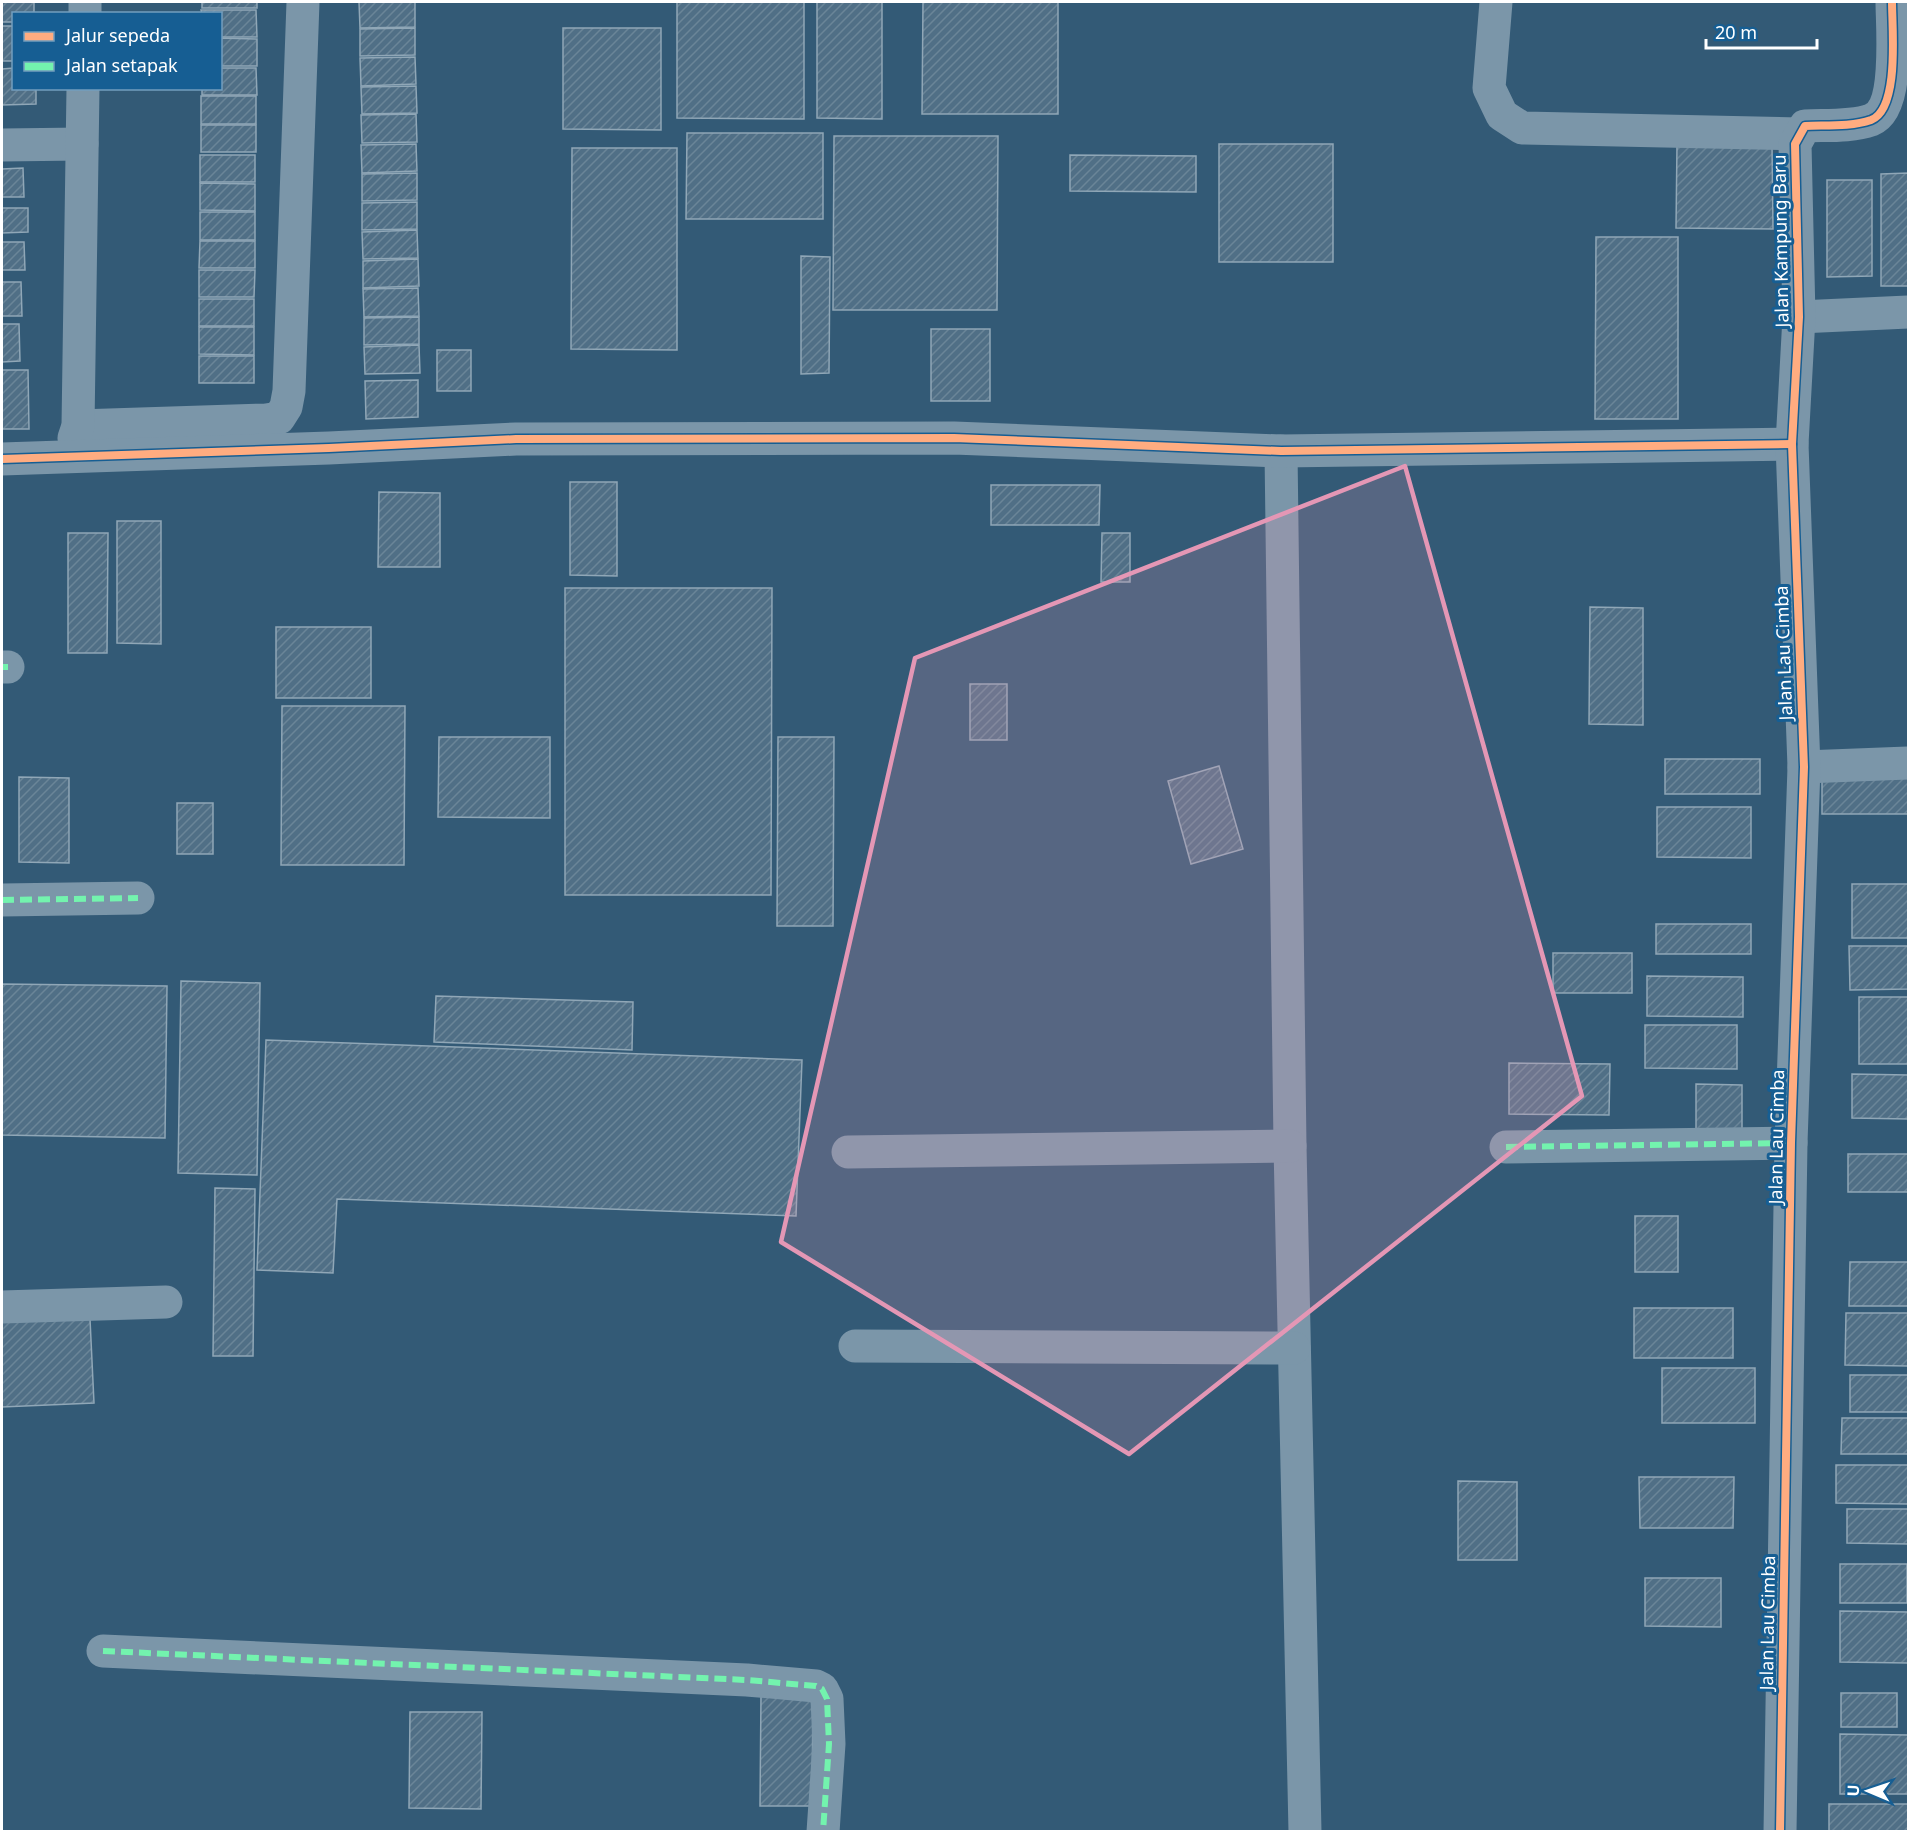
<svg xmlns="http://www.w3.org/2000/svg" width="1910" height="1833" font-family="'Noto Sans',sans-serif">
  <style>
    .building { fill: url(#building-hatch); stroke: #90a7b7; stroke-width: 1.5 }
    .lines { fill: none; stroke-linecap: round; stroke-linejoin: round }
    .minor { stroke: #7b96a9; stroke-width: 33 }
    .quiet { stroke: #73f3ae; stroke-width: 6; stroke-dasharray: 12 6; stroke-linecap: butt }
    .cycleway-casing { stroke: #165e93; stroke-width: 11 }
    .cycleway { stroke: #ffac80; stroke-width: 8 }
    .marked { fill: #e497b5; fill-opacity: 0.2; stroke: #e497b5; stroke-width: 4.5; stroke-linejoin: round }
    .labels { text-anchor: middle; stroke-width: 6; stroke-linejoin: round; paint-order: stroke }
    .street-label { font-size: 18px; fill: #fff; stroke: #165e93 }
  </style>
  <defs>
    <pattern id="building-hatch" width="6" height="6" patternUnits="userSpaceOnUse" patternTransform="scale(1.5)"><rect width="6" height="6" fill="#506f86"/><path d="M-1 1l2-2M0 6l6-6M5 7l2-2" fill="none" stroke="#6a8598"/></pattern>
  </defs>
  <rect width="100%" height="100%" fill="#335a76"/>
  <g class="building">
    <polygon points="2,2 34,2 34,14 14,14 14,22 2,22"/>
    <rect x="202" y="2" width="55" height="6"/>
    <polygon points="359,2 415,2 415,27 360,28"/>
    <polygon points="677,2 804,2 804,119 677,118"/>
    <polygon points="817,2 882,2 882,119 817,118"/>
    <polygon points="923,2 1058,2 1058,114 922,114"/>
    <polygon points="201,10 256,10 257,37 220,37 220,14 202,14"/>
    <rect x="2" y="26" width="12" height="35"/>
    <polygon points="415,28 415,55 360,56 360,29"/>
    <polygon points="563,28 661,28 661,130 563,129"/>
    <polygon points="220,38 257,39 257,66 220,66"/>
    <polygon points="415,57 416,84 361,86 360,58"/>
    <polygon points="14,68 14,88 36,88 36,104 2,105 2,69"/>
    <polygon points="220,68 256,68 257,95 202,95 202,88 220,88"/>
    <polygon points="416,86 417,113 362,114 361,87"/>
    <rect x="201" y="96" width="55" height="28"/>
    <polygon points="416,114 417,142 362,143 361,115"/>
    <rect x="201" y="125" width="55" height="27"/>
    <polygon points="687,133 823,133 823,219 686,219"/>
    <polygon points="834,136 998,136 997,310 833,310"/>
    <polygon points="416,144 417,171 362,173 361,145"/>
    <rect x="1219" y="144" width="114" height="118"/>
    <polygon points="1677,144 1772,144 1773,229 1676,228"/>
    <polygon points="572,148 677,148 677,350 571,349"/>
    <rect x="200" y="155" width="55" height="27"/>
    <polygon points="1070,155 1196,156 1196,192 1070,191"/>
    <polygon points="23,168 24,197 2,197 2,169"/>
    <polygon points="417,173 417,200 362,201 362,174"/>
    <polygon points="1908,173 1908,286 1881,286 1881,174"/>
    <polygon points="1827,180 1872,180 1872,276 1827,277"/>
    <polygon points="200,183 255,184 255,211 200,210"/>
    <polygon points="417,202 417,229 362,230 362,203"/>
    <polygon points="2,208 28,208 28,232 2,233"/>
    <rect x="200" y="212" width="55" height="28"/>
    <polygon points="417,230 418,258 363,259 362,232"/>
    <polygon points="1596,237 1678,237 1678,419 1595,419"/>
    <polygon points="200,241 255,241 255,268 199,268"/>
    <polygon points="2,242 24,242 25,270 2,270"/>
    <polygon points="801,256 830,257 829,373 801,374"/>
    <polygon points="418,259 419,286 363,288 363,261"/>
    <polygon points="199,270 255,270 254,297 199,297"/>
    <polygon points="2,282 21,282 22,316 2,316"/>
    <polygon points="418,288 419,316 364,317 363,289"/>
    <rect x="199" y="299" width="55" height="27"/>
    <polygon points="419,317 419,344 364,345 364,318"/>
    <polygon points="2,324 19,324 20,361 2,362"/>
    <polygon points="199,327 254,327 254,355 199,354"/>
    <rect x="931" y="329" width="59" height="72"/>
    <polygon points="419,345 420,373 365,374 364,347"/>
    <rect x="437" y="350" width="34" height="41"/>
    <rect x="199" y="356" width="55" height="27"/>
    <polygon points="2,370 28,370 29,429 2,429"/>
    <polygon points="418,380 418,417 366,419 365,381"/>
    <polygon points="570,482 617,482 617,576 570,575"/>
    <polygon points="991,485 1100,485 1099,525 991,525"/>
    <polygon points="379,492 440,493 440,567 378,567"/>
    <polygon points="117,521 161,521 161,644 117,643"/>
    <polygon points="68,533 108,533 107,653 68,653"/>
    <polygon points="1102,533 1130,533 1130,582 1101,582"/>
    <polygon points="565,588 772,588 771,895 565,895"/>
    <polygon points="1590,607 1643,608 1643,725 1589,724"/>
    <rect x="276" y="627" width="95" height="71"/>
    <rect x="970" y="684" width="37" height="56"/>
    <polygon points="282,706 405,706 404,865 281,865"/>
    <polygon points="439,737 550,737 550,818 438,817"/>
    <polygon points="778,737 834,737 833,926 777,926"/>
    <rect x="1665" y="759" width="95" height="35"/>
    <polygon points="1219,766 1243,849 1191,864 1168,781"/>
    <rect x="1822" y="774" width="86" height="40"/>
    <polygon points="19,777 69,778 69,863 19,862"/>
    <rect x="177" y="803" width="36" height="51"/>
    <polygon points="1657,807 1751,807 1751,858 1657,857"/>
    <rect x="1852" y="884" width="56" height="54"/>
    <rect x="1656" y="924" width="95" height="30"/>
    <polygon points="1849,946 1908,946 1908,989 1850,990"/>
    <rect x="1553" y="953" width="79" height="40"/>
    <polygon points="1647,976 1743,977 1743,1017 1647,1016"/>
    <polygon points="181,981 260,983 257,1175 178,1173"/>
    <polygon points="2,984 167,986 165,1138 2,1135"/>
    <polygon points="436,996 633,1002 632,1050 434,1042"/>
    <rect x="1859" y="997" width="49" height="67"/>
    <polygon points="1645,1025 1737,1025 1737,1069 1645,1068"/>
    <polygon points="266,1040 802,1060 796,1216 337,1199 333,1273 257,1270"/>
    <polygon points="1509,1063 1610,1064 1609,1115 1509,1114"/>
    <polygon points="1852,1074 1908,1075 1908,1119 1852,1118"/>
    <polygon points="1696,1084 1742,1085 1742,1132 1696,1132"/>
    <rect x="1848" y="1154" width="60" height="38"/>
    <polygon points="215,1188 255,1189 253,1356 213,1356"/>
    <rect x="1635" y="1216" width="43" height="56"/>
    <polygon points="1850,1262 1908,1262 1908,1306 1849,1306"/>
    <rect x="1634" y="1308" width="99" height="50"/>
    <polygon points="1846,1313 1908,1313 1908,1366 1845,1365"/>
    <polygon points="90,1319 94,1403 2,1407 2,1322"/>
    <rect x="1662" y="1368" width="93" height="55"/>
    <rect x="1850" y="1375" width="58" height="37"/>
    <polygon points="1842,1418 1908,1418 1908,1454 1841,1454"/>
    <polygon points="1836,1465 1908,1465 1908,1504 1836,1503"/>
    <polygon points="1639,1477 1734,1477 1733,1528 1640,1528"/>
    <polygon points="1458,1481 1517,1482 1517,1560 1458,1560"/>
    <polygon points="1847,1509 1908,1509 1908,1544 1847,1543"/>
    <rect x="1840" y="1564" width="67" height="39"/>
    <polygon points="1645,1578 1721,1578 1721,1627 1645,1626"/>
    <polygon points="1840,1611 1908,1612 1908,1663 1840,1662"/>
    <rect x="1841" y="1693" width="56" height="34"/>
    <polygon points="761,1695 813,1695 812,1806 760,1806"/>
    <polygon points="410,1712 482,1712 481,1809 409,1808"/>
    <polygon points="1840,1734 1908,1735 1908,1794 1840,1794"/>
    <rect x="1829" y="1804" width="79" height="28"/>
  </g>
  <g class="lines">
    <g class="minor">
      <polyline points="1496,2 1489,88 1502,115 1522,128 1799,134"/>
      <polyline points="85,14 85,2"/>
      <polyline points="2,145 82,144"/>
      <polyline points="1799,317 1908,312"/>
      <polyline points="78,426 266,420 279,418 286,407 289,391 303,2"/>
      <polyline points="74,438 78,426 83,88"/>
      <polyline points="1281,451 1290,1146 1305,1832"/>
      <polyline points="2,459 329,448 516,439 954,438 1281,451 1792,444"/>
      <polyline points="2,667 8,667"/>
      <polyline points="1804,767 1908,763"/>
      <polyline points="2,900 138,898"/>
      <polyline points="1506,1147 1791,1143"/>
      <polyline points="848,1152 1290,1146"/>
      <polyline points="2,1307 166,1302"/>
      <polyline points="855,1346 1294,1348"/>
      <polyline points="103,1651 747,1680 816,1686 822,1689 827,1699 829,1744 823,1832"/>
      <path d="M1780 1832 1791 1143 1804 767 1792 444 1799 317 1795 144 1805 126C1825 125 1851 127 1871 120 1900 109 1892 28 1892 2"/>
    </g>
    <g class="quiet">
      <polyline points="2,667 8,667"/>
      <polyline points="2,900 138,898"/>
      <polyline points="1506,1147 1791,1143"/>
      <polyline points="103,1651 747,1680 816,1686 822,1689 827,1699 829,1744 823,1832"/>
    </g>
    <defs>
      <g id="cycleway">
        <polyline points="2,459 329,448 516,439 954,438 1281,451 1792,444"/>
        <path d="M1780 1832 1791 1143 1804 767 1792 444 1799 317 1795 144 1805 126C1825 125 1851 127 1871 120 1900 109 1892 28 1892 2"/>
      </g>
    </defs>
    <use href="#cycleway" class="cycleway-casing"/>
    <use href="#cycleway" class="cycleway"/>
  </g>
  <path class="marked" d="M1405 466 1582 1096 1129 1454 781 1242 915 658Z"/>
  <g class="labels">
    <g class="street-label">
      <text transform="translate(1781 241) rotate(-91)" y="6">Jalan Kampung Baru</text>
      <text transform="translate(1784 653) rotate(-92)" y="6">Jalan Lau Cimba</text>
      <text transform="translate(1777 1137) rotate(-89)" y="6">Jalan Lau Cimba</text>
      <text transform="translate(1768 1623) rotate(-89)" y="6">Jalan Lau Cimba</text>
    </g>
  </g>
  <rect width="1910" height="1833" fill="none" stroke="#ffffff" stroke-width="6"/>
  <rect x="12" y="12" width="210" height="78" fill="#165e93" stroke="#739ebe" stroke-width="1.5"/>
  <rect x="24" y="32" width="30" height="9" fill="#ffac80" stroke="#739ebe" stroke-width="1.5"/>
  <text x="66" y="42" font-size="18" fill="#ffffff">Jalur sepeda</text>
  <rect x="24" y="62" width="30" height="9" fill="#73f3ae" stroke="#739ebe" stroke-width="1.5"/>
  <text x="66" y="72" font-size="18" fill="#ffffff">Jalan setapak</text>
  <g transform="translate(1868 1791) rotate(272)" stroke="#165e93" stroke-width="4.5" paint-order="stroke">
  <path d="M0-4.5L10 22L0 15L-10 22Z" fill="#ffffff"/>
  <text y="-9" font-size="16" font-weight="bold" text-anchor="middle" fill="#ffffff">U</text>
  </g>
  <path d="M1706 39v9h111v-9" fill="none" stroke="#ffffff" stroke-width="3"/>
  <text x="1715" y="39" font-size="18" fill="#ffffff" stroke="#165e93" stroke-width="4.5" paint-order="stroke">20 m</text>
</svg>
